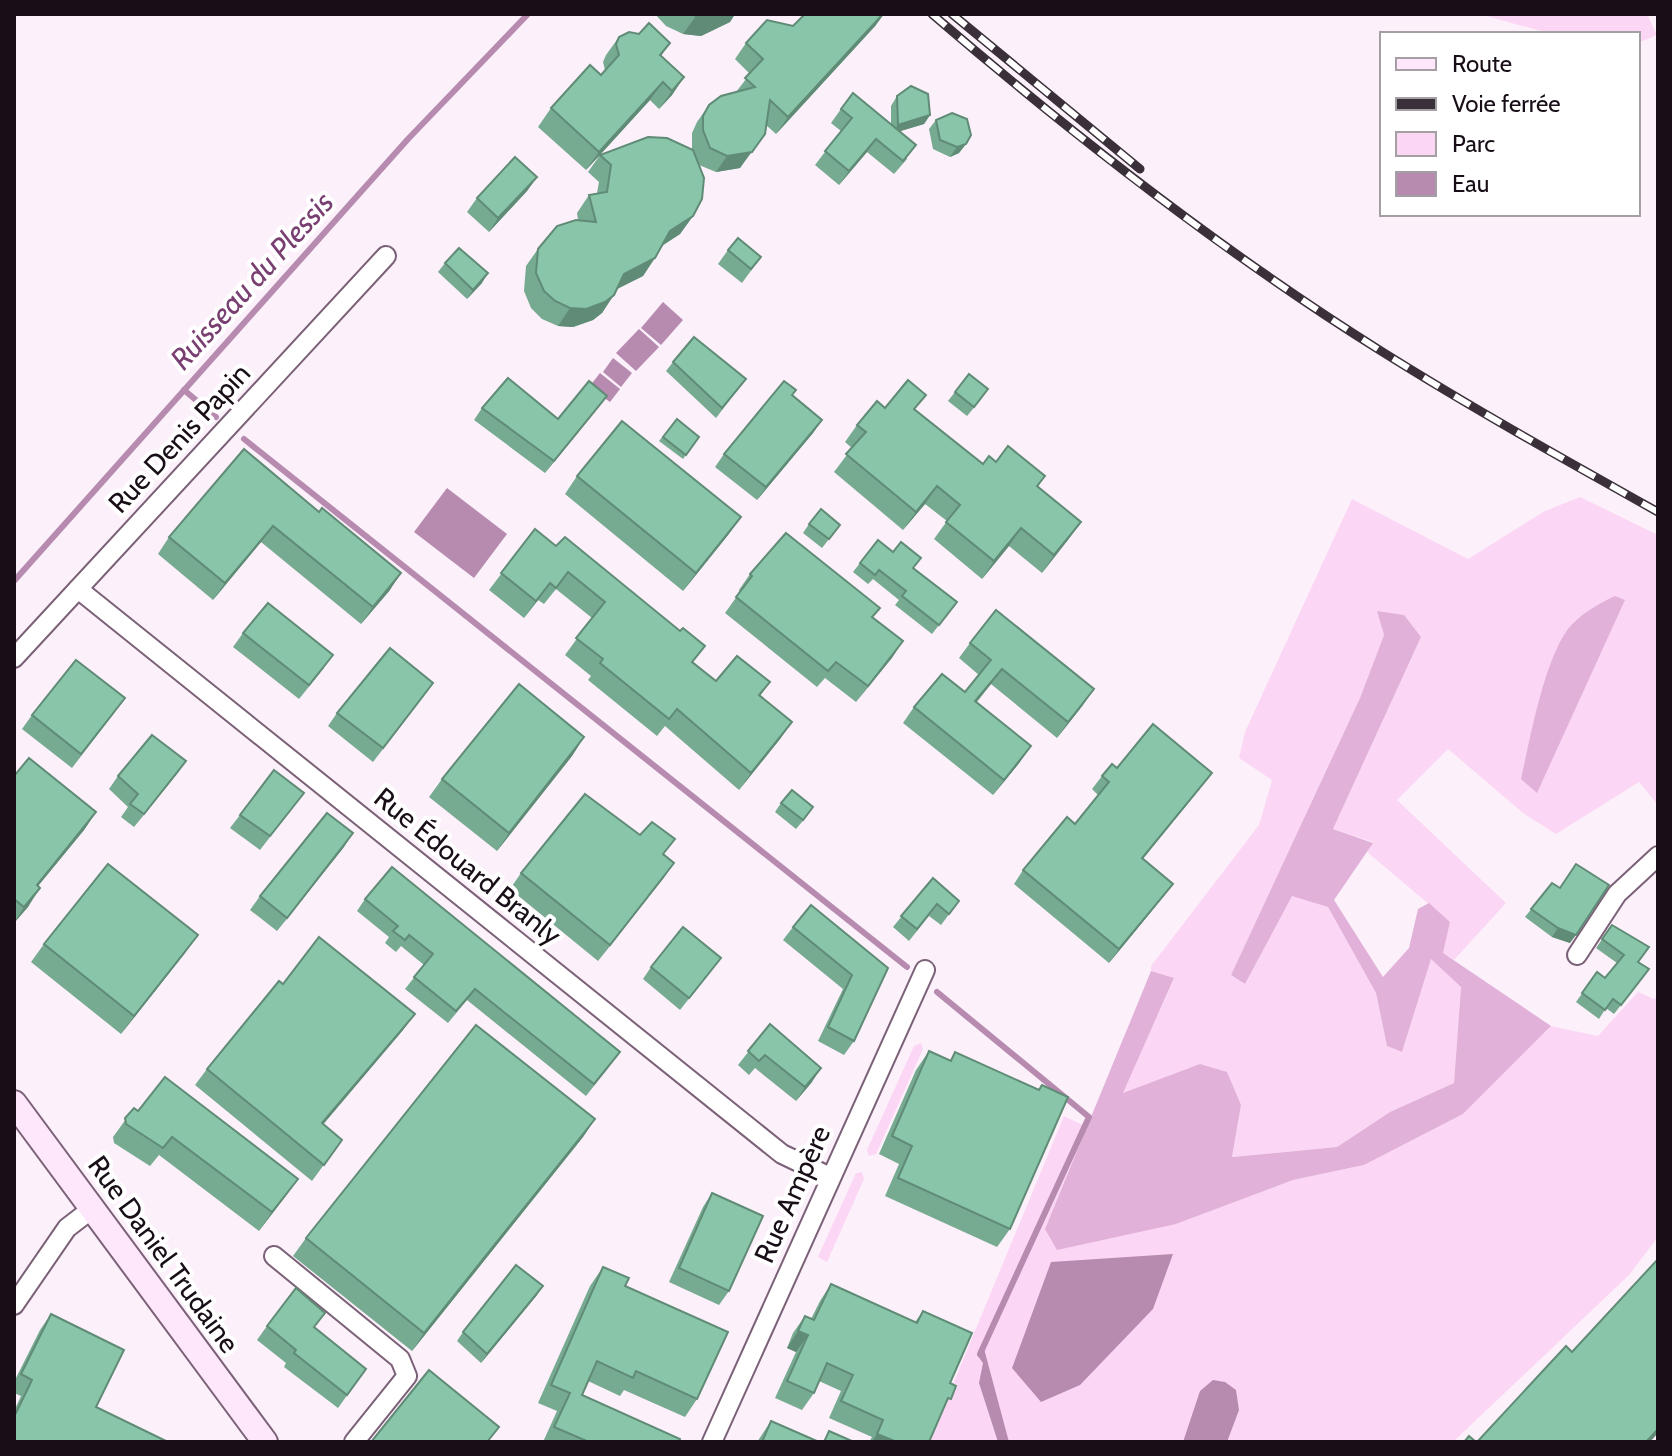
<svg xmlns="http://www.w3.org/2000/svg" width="1672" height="1456" font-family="Cabin,sans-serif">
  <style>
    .green { fill: #fcd7f5 }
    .forest { fill: #e1b1d9 }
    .water { fill: #b78ab0 }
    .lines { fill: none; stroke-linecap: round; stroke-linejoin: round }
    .stream { stroke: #b78ab0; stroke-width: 6 }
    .minor-casing { stroke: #7b6177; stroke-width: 22 }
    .secondary-casing { stroke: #7b6177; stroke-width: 28 }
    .minor { stroke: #fff; stroke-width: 18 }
    .secondary { stroke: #ffe7fb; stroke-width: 24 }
    .rail-casing { stroke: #3a3039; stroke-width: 9 }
    .rail { stroke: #fff; stroke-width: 6; stroke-dasharray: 18; stroke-linecap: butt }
    .wall { fill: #76aa91 }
    .shaded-wall { fill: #608b76 }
    .building { fill: #89c6a9; stroke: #608b76; stroke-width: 2 }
    .labels { text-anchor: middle; stroke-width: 8; stroke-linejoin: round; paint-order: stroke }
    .street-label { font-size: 28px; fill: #180e17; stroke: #fff }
    .water-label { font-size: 30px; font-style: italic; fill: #793f71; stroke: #fff }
  </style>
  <rect width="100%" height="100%" fill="#fcf0fa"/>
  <g class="green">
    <polygon points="1479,14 1647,14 1657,35 1638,43 1638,34 1552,34"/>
    <polygon points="1580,497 1658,535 1658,805 1639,782 1556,834 1523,813 1448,749 1397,800 1506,903 1454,960 1442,953 1450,922 1367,852 1373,842 1333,829 1421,637 1378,612 1384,635 1360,698 1231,975 1245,984 1292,895 1328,907 1376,993 1387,1046 1402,1052 1431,958 1461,987 1454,1083 1390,1112 1337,1147 1232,1157 1241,1105 1154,1082 1122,1094 1174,979 1151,971 1151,966 1259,825 1272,780 1239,758 1245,732 1352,499 1468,559 1545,511"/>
    <polygon points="1638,992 1654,999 1658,996 1658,1237 1629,1275 1453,1442 929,1442 1064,1116 1087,1127 1045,1229 1176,1224 1293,1180 1364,1165 1463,1114 1551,1026 1598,1036"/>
    <polygon points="921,1043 923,1049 876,1154 869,1156 867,1150 914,1046"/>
    <polygon points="862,1172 864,1179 827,1262 818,1257 856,1173"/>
  </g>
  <g class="forest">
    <path d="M1615 596 1625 600 1537 793 1521 779C1530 739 1544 661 1568 629 1580 614 1598 604 1615 596Z"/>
    <polygon points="1377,611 1404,615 1421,637 1333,829 1373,843 1334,900 1383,977 1409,948 1418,909 1429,903 1450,922 1443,953 1551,1026 1463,1114 1364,1165 1293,1180 1176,1224 1057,1250 1045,1229 1151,971 1174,978 1123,1093 1200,1064 1227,1072 1241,1105 1232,1157 1337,1147 1390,1112 1454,1083 1461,987 1431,959 1402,1052 1387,1046 1376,993 1328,907 1292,896 1245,984 1231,975 1360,698 1384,635"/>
  </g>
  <g class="water">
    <polygon points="663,302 683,320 661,345 641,328"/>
    <polygon points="639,329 659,347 636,371 616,353"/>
    <polygon points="613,358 632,373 621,387 603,372"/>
    <polygon points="600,373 620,389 610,402 589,387"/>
    <polygon points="447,488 507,534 474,578 414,532"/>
    <polygon points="1173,1254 1153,1309 1080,1385 1041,1402 1012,1368 1051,1262"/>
    <polygon points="983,1345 1009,1442 998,1442 979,1383 983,1363 977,1355"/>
    <polygon points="1213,1380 1225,1382 1236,1390 1239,1410 1227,1442 1183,1442 1200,1391"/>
  </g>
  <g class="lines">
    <g class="stream">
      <polyline points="184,390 216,417"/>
      <polyline points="244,439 907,967"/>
      <polyline points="14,581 408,139 528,14"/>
      <polyline points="937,992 1089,1117 980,1354"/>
    </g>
    <defs>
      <g id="minor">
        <polyline points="78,589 782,1154 830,1177"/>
        <polyline points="14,658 386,256"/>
        <polyline points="1577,955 1617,894 1658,856"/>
        <polyline points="274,1256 400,1359 407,1376 354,1442"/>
        <polyline points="14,1305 67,1228 93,1208"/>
        <polyline points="712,1442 925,970"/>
      </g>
      <polyline id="secondary" points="14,1103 265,1442"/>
    </defs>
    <use href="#minor" class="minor-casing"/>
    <use href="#secondary" class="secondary-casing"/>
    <use href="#minor" class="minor"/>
    <use href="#secondary" class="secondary"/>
    <defs>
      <g id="rail">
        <path d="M932 14C1074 136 1223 252 1381 351 1472 408 1565 460 1658 512"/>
        <polyline points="952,14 1140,169"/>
      </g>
    </defs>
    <use href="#rail" class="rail-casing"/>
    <use href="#rail" class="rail"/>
  </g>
  <g class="wall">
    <polygon points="655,14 735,14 730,22 701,36 683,34 666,26"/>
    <polygon points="876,25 776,134 766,125 740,168 716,172 699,165 693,216 680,234 662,246 643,276 617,289 602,313 593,320 573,327 558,326 542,319 531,308 524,291 526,266 538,249 578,220 577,213 589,195 597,193 599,182 588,172 600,155 586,170 538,127 551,108 601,75 605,70 603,62 606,55 619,37 670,43 661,56 684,77 672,95 659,109 650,100 600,155 692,149 692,133 697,122 709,105 736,92 750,74 735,59 746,43 793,26"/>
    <polygon points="897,96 930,115 924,124 900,131 907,159 894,174 867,152 839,185 815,165 841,131 831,123 841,109 891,124 891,106"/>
    <polygon points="936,120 966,144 959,153 950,157 933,149 929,129"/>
    <polygon points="537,177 527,191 489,232 467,212 477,198"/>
    <polygon points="728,250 761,257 742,283 718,264"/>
    <polygon points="445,263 482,283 467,299 438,272"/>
    <polygon points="673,362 746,379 716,418 666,371"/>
    <polygon points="955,392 982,398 967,416 948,401"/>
    <polygon points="607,396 545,473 474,420 482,408 558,419"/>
    <polygon points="915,410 983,464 996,462 1045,476 1038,487 1081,522 1042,573 1009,546 982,579 934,539 947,521 925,504 903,530 834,472 852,448 845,442 857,425"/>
    <polygon points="677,419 699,437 683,459 659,441"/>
    <polygon points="822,420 813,433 757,500 715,467 724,454"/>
    <polygon points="244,449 390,590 361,624 261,542 213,600 158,554 169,537"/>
    <polygon points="577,476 741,517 728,535 683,591 565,494"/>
    <polygon points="809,524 840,525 822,548 803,533"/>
    <polygon points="535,529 716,681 770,682 760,696 792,722 780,739 739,790 665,726 657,736 588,680 591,676 565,655 592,618 556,589 544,604 538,600 524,618 489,590"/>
    <polygon points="860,563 913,568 957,602 932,634 895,605 899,600 873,579 868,584 853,572"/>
    <polygon points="750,574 873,618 903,641 856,702 825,678 817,687 725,613 740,592 739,590"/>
    <polygon points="243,633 324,668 299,699 233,647"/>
    <polygon points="970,643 1083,705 1057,738 991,684 977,702 1020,762 993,795 903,723 914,707 965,692 979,675 959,658"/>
    <polygon points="424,696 373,762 328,726 337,713"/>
    <polygon points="115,712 72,768 22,729 32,715"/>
    <polygon points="584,737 572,756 497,851 429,797 442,779"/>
    <polygon points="186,761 134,827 121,817 128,807 109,789 118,776"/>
    <polygon points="1117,768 1202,786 1143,859 1163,897 1109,963 1014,884 1023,870 1075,824 1098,795 1092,789 1102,776"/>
    <polygon points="14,776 96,812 84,830 38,886 28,907 14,923"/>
    <polygon points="304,793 260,850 230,828 240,815"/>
    <polygon points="781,803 807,816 796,829 775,812"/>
    <polygon points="344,847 277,931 250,910 260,896"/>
    <polygon points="664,855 674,863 598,961 510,889 521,873"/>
    <polygon points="933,878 959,901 941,925 929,916 909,941 893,927"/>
    <polygon points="1552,883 1560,888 1570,943 1552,937 1525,917"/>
    <polygon points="365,899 612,1063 586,1096 467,1000 448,1023 405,989 424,965 401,946 396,952 385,943 389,937 357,911"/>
    <polygon points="1612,925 1638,963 1649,969 1614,1014 1606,1008 1599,1019 1576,1002 1597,972 1605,978 1617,963 1596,948"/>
    <polygon points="793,927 888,968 854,1041 844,1055 818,1041 843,989 783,940"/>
    <polygon points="44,944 185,953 121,1034 31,962"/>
    <polygon points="721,958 680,1010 643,979 651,967"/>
    <polygon points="283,984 403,1030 323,1124 342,1140 312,1181 195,1085 207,1069"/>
    <polygon points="770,1024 812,1082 796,1101 755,1068 749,1075 738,1065"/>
    <polygon points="929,1051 950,1060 955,1052 1038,1090 1042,1085 1010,1229 997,1247 885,1196 899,1164 879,1154 916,1070"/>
    <polygon points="134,1108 138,1111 298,1179 259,1231 159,1155 150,1166 114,1143 113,1137"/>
    <polygon points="595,1119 583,1137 412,1351 293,1256 306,1238"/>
    <polygon points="712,1193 729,1291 719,1305 669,1282 703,1207"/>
    <polygon points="603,1267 625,1286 697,1399 685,1417 624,1390 620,1396 588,1381 582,1395 679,1442 543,1442 557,1411 538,1403 590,1286"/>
    <polygon points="831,1284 915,1322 923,1311 950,1383 942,1412 929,1442 869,1442 872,1437 829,1418 841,1391 819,1381 814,1393 802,1410 775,1398 796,1352 787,1348 793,1333 805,1316 811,1319 820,1301"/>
    <polygon points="537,1295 481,1363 457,1341 463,1332"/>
    <polygon points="51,1314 14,1442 14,1411 21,1396 14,1393 14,1382 40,1330"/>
    <polygon points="267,1326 315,1328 366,1369 338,1408 284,1367 286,1363 257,1340"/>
    <polygon points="771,1421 819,1442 757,1442"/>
  </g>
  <g class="shaded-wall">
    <polygon points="721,14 735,14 730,22 701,36 683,34 696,16"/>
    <polygon points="883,14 884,14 876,25 776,134 788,117"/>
    <polygon points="684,77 672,95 659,109 672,91"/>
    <polygon points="663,82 650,100 586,170 599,152"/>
    <polygon points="930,115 924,124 891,134 898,125"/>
    <polygon points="765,134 740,168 716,172 727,156"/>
    <polygon points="876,139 867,152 839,185 849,171"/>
    <polygon points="966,144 959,153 950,157 957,147"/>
    <polygon points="537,177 527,191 489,232 498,218"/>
    <polygon points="693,216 680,234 658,248 670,231"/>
    <polygon points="655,258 643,276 611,292 624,274"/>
    <polygon points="488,273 482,283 467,299 473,290"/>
    <polygon points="614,295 602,313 593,320 573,327 558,326 570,308"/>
    <polygon points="607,396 598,408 545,473 554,461"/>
    <polygon points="822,420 813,433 757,500 766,487"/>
    <polygon points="937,486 925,504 903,530 916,512"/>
    <polygon points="741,517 728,535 683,591 696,573"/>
    <polygon points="1081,522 1068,540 1042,573 1054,555"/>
    <polygon points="273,526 261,542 213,600 225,583"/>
    <polygon points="1021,528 1009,546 982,579 994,561"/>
    <polygon points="401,573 390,590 361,624 373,607"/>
    <polygon points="550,583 538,600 524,618 536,601"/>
    <polygon points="903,641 892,658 856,702 868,686"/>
    <polygon points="1002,669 991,684 964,716 975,701"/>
    <polygon points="1094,689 1083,705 1057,738 1068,722"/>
    <polygon points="792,722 780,739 739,790 751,773"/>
    <polygon points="584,737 572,756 497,851 509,833"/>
    <polygon points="1031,746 1020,762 993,795 1004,780"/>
    <polygon points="186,761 177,774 134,827 144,814"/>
    <polygon points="1212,773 1202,786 1132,871 1142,858"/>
    <polygon points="96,812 84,830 24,903 37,885"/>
    <polygon points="353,833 344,847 277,931 287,918"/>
    <polygon points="674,863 663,879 598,961 610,945"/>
    <polygon points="1173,884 1163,897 1109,963 1119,949"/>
    <polygon points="40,888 28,907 14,923 24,907"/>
    <polygon points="1558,928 1576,935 1570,943 1552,937"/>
    <polygon points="198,935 185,953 121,1034 134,1016"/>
    <polygon points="415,1014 403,1030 310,1140 322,1123"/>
    <polygon points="821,1068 812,1082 796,1101 805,1087"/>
    <polygon points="595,1119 583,1137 412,1351 424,1333"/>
    <polygon points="298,1179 285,1197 259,1231 272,1212"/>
    <polygon points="543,1286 537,1295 481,1363 487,1354"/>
    <polygon points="798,1331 808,1335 796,1352 787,1348"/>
    <polygon points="1658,1429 1658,1433 1650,1442 1646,1442"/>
    <polygon points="877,1434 897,1442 872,1442"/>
  </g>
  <g class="building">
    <polygon points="691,14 721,14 714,17 696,16"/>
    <polygon points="805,14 883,14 788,117 770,100 765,134 752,152 727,156 710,148 703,130 703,116 709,105 721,96 755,87 745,78 763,59 746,43 767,20 793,26"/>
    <polygon points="649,23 670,43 660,55 684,77 672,91 663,82 599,152 551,108 590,65 601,75 619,55 616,44 619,37 629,32 639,34"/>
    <polygon points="911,86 928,94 930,115 898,125 897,96"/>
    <polygon points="853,93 916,145 903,161 876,139 849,171 825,151 852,118 841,109"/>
    <polygon points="952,113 967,119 971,135 966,144 957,147 940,140 936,120"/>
    <polygon points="648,137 667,138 693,150 704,178 702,199 693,216 670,231 655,258 624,274 614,295 605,302 586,309 570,308 555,301 544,291 536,273 538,249 557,226 576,220 596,222 589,195 607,192 611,165 600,155"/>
    <polygon points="515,157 537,177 498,218 477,198"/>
    <polygon points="738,238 761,257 751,269 728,250"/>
    <polygon points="459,248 488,273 473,290 445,263"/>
    <polygon points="694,337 746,379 722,408 673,362"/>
    <polygon points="969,374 988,389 974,407 955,392"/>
    <polygon points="508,378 558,419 589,381 607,396 554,461 482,408"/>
    <polygon points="908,380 926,395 914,409 983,464 989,456 996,462 1008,446 1045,476 1037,486 1081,522 1054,555 1021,528 994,561 946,522 960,505 937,486 916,512 846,454 866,432 857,425 877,401 885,408"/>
    <polygon points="784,381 796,390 792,395 822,420 766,487 724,454"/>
    <polygon points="677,419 699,437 686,455 663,437"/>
    <polygon points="622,421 741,517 696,573 577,476"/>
    <polygon points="244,449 319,512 322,508 401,573 373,607 273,526 225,583 169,537"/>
    <polygon points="821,509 840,525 829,539 809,524"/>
    <polygon points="535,529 556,546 565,537 680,631 683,628 705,646 692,662 716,681 737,656 770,682 759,695 792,722 751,773 677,709 669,719 600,663 603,659 576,638 605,602 568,572 556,588 550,583 536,601 501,573"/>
    <polygon points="786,533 880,608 872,617 903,641 868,686 836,662 828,671 736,597 752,576 750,574"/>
    <polygon points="878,540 893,552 901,542 921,558 913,568 957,602 939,625 902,596 906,591 879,570 875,575 860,563"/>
    <polygon points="268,603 333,655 309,685 243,633"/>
    <polygon points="996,610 1094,689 1068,722 1002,669 975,701 1031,746 1004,780 914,707 942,674 965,692 991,660 970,643"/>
    <polygon points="390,648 433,683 383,748 337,713"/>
    <polygon points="76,660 125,698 81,754 32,715"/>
    <polygon points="519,684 584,737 509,833 442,779"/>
    <polygon points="1153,724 1212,773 1142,858 1173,884 1119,949 1023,870 1067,817 1075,824 1109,782 1102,776 1112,764 1117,768"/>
    <polygon points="152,735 186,761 144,814 130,804 138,794 118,776"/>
    <polygon points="29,758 96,812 37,885 40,888 24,907 14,899 14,776"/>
    <polygon points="274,770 304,793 270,836 240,815"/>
    <polygon points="792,790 813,807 803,820 781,803"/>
    <polygon points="585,794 640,835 652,822 675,839 663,854 674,863 610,945 521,873"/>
    <polygon points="327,813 353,833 287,918 260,896"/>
    <polygon points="108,864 198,935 134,1016 44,944"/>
    <polygon points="1576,864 1609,885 1576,935 1558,928 1531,909 1552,883 1560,888"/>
    <polygon points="392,867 620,1052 594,1084 475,989 456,1011 414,977 433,954 409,935 405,940 393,931 398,926 365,899"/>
    <polygon points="933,878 959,901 949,914 937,904 917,929 901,916"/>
    <polygon points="811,905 888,968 854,1041 828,1027 852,975 793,927"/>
    <polygon points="1612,925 1649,947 1638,962 1649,969 1621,1005 1613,999 1605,1010 1582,993 1597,972 1605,978 1624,955 1602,939"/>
    <polygon points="683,927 721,958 689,998 651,967"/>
    <polygon points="319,937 415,1014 322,1123 342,1140 324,1165 207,1069 279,981 283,984"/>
    <polygon points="770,1024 821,1068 805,1087 765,1055 759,1061 748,1051"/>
    <polygon points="476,1025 595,1119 424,1333 306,1238"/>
    <polygon points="929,1051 951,1061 955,1052 1039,1090 1042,1085 1068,1097 1010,1229 898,1178 912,1146 892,1136"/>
    <polygon points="165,1077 298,1179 272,1212 172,1137 163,1148 126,1124 125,1118 134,1108 138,1111"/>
    <polygon points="712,1193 763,1216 729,1291 679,1268"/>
    <polygon points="1658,1259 1658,1429 1646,1442 1477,1442 1566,1346 1572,1352"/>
    <polygon points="516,1265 543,1286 487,1354 463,1332"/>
    <polygon points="603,1267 629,1278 625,1286 728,1332 697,1399 636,1371 633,1378 597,1361 582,1395 680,1439 679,1442 589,1442 554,1427 570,1393 551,1385"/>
    <polygon points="831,1284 917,1323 923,1311 972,1333 950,1383 956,1386 951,1399 948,1398 929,1442 897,1442 877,1434 883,1420 841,1401 853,1375 827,1363 814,1393 787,1381 808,1335 798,1331 805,1316 814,1320"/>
    <polygon points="296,1288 325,1313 314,1327 366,1369 347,1395 294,1353 296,1350 267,1326"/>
    <polygon points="51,1314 124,1350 96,1407 168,1442 14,1442 14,1417 32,1380 21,1374"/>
    <polygon points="429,1370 499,1427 487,1442 371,1442"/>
    <polygon points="771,1421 819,1442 762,1442"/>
    <polygon points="829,1431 854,1442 824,1442"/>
    <polygon points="1469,1436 1476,1442 1464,1442"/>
  </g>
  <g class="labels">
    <g class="street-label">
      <text transform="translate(179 438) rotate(-47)" y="10">Rue Denis Papin</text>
      <text transform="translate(468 866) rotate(39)" y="10">Rue Édouard Branly</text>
      <text transform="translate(792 1194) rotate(-66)" y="10">Rue Ampère</text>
      <text transform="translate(164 1254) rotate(54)" y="10">Rue Daniel Trudaine</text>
    </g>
    <g class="water-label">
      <text transform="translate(252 281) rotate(-48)" y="10">Ruisseau du Plessis</text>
    </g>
  </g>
  <rect width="1672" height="1456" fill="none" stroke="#180e17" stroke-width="32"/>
  <rect x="1380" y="32" width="260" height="184" fill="#ffffff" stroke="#a39fa2" stroke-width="2"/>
  <rect x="1396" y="58" width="40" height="12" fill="#ffe7fb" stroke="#a39fa2" stroke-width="2"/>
  <text x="1452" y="72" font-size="24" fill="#180e17">Route</text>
  <rect x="1396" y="98" width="40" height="12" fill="#3a3039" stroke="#a39fa2" stroke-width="2"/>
  <text x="1452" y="112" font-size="24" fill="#180e17">Voie ferrée</text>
  <rect x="1396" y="132" width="40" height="24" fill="#fcd7f5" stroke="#a39fa2" stroke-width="2"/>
  <text x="1452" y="152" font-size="24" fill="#180e17">Parc</text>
  <rect x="1396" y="172" width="40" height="24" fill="#b78ab0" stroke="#a39fa2" stroke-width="2"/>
  <text x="1452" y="192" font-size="24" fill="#180e17">Eau</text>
</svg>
